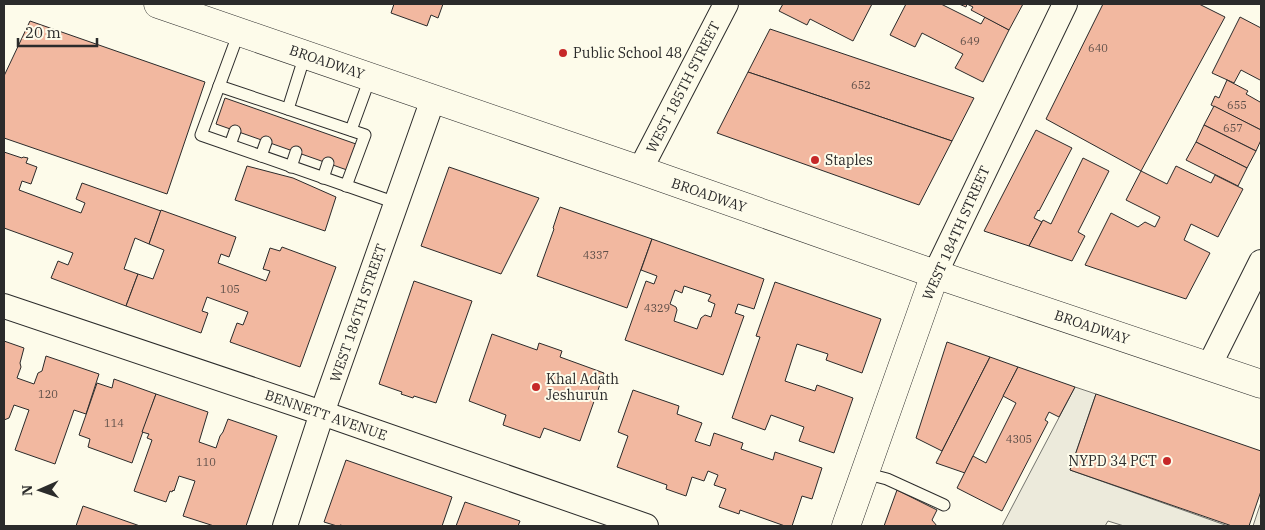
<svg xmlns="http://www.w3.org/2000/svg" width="1265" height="530" font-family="'IBM Plex Serif',serif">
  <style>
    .parking { fill: #eceadb; stroke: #74746e }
    .building { fill: #f2b8a0; stroke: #2b2b2b; fill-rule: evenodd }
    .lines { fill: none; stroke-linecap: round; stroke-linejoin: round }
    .lane-casing { stroke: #2b2b2b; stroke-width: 13 }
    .street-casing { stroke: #2b2b2b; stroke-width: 26 }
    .secondary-casing { stroke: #2b2b2b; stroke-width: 29 }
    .primary-casing { stroke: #2b2b2b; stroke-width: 29 }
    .lane { stroke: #fdfbea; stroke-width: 11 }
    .street { stroke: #fdfbea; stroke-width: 24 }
    .secondary { stroke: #fdfbea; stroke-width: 28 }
    .primary { stroke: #fdfbea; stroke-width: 28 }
    .poi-dot { fill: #c62828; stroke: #fdfbea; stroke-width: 2 }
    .labels { text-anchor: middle; stroke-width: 4; stroke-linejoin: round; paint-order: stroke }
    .number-label { font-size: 11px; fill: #5d4e48 }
    .poi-label { font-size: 14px; fill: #2b2b2b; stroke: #fdfbea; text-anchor: start }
    .street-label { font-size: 14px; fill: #2b2b2b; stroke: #fdfbea }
  </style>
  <rect width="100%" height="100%" fill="#fdfbea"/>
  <g class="parking">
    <polygon points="1075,387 1096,394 1070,470 1228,526 1124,526 1108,521 1105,526 1002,526"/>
    <polygon points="1261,502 1261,526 1253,526"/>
  </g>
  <g class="building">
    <polygon points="394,4 443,4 438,18 431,15 427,26 391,13"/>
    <polygon points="783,4 872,4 853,41 810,19 807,25 779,11"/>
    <polygon points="906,4 941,4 981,24 985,17 1009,30 983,82 955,68 963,54 922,33 915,47 890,35"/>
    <polygon points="959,4 1023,4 1009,30 971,10 973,7 967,4 966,7"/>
    <polygon points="1103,4 1199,4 1225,17 1141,171 1046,119"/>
    <polygon points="1240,17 1261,28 1261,79 1260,80 1241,70 1234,83 1212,73"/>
    <polygon points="30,21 205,82 167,194 4,138 4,76"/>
    <polygon points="770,29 974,98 952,141 748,72"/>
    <polygon points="748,72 952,141 919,205 717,133"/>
    <polygon points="1227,80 1248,91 1246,94 1260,102 1261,100 1261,130 1211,105 1215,96 1219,98"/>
    <polygon points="225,98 356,144 347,170 216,124"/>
    <polygon points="1214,106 1261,130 1261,140 1256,151 1204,125"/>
    <polygon points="1204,125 1256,151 1247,168 1196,142"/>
    <polygon points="1036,130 1072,148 1039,211 1038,210 1034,218 1042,222 1029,246 984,231"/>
    <polygon points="1196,142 1247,168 1238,186 1186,160"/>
    <polygon points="4,152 22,158 23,157 28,158 26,163 37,167 31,184 22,181 19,190 81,213 85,203 76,199 82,183 161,211 149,244 135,238 124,269 138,274 126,306 51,278 58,261 68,265 73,253 4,228"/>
    <polygon points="1083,158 1109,171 1078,232 1085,236 1072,261 1029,246 1043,220 1051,224"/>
    <polygon points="247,166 293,178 336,197 325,231 235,200"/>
    <polygon points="1176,166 1211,183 1215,175 1243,189 1218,237 1191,224 1184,240 1210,253 1186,299 1085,265 1111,213 1138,227 1145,222 1155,227 1160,217 1126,200 1141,171 1167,184"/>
    <polygon points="449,167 539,198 501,274 421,246"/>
    <polygon points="560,207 652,239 627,308 537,276 554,229 553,228"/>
    <polygon points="161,210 236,237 229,257 221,254 218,263 266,281 270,271 263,269 270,248 280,251 282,247 336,267 300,367 230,342 237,323 243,325 248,312 207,297 202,311 208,313 201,333 126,306 138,274 153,279 164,250 149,244"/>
    <path d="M652 239 764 279 754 309 738 304 735 313 744 316 723 375 625 340 646 281 654 284 657 276 641 270ZM684 286 711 295 708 301 715 304 711 317 705 315 701 318 697 329 674 321 677 310 676 307 670 304 675 290 682 293Z"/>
    <polygon points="414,281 472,301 436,403 414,396 413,398 401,394 402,392 379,384"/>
    <polygon points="775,282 881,319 862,373 826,360 828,354 797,344 785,381 815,391 817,385 853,398 834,453 799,441 804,427 771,415 765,430 732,418 760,337 756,336"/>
    <polygon points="492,334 537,350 539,343 562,351 560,357 604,373 580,441 544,428 540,438 503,425 506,415 469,401"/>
    <polygon points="4,341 24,348 20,363 21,367 17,378 34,384 38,373 42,371 46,356 99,374 86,414 74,410 55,464 15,450 29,410 14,405 9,418 4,420"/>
    <polygon points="947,342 990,357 942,451 916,438"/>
    <polygon points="990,357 1018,367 973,456 965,473 936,463"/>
    <polygon points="1018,367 1075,387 1059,417 1049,412 1045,420 1048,422 1002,511 957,488 973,456 986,463 1016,403 1003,396"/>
    <polygon points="114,379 156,394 132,463 88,447 90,439 79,435 97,383 112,388"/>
    <polygon points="633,390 679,406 677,414 702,423 695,441 710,446 714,433 743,443 741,449 773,460 775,452 822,468 812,499 802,496 792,526 785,526 740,510 739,514 719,507 726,489 714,485 718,475 708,471 704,481 692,477 686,496 666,489 667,485 617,467 628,436 618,432"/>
    <polygon points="156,394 208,412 199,442 216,448 220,436 223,432 228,419 277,436 246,526 214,526 183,516 195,481 179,476 174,491 173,490 172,492 170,491 166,502 134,491 152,440 147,438 149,434 142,432"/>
    <polygon points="1096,394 1261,451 1261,491 1249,526 1232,526 1070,470"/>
    <polygon points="346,460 452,497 442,526 344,526 340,525 340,526 337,526 324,522"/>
    <polygon points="897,490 937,510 932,520 937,526 884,526"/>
    <polygon points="465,502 520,521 518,526 456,526"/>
    <polygon points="83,506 140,526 76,526"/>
  </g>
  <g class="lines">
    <defs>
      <g id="lane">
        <polyline points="239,32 201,135 396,203"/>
        <polyline points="219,86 365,135 346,186"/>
        <polyline points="288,109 305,55"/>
        <polyline points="351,130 370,78"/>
        <polyline points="230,145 235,131"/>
        <polyline points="261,156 266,142"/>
        <polyline points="291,167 296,152"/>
        <polyline points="323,178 328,163"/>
        <polyline points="864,473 887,479 944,505"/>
      </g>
      <g id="street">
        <polyline points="640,170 726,4"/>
        <polyline points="935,274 1065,4"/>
        <polyline points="4,306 322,413 646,526"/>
        <polyline points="1209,366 1261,262"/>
        <polyline points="285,526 322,413 433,99"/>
      </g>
      <polyline id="secondary" points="846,526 935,274"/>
      <polyline id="primary" points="158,4 640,170 935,274 1261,384"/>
    </defs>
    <use href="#lane" class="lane-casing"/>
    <use href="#street" class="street-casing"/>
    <use href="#secondary" class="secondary-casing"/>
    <use href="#primary" class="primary-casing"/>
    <use href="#lane" class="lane"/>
    <use href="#street" class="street"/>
    <use href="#secondary" class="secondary"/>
    <use href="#primary" class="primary"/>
  </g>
  <g class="poi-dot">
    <circle cx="563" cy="53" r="5"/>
    <circle cx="815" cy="160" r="5"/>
    <circle cx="536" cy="387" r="5"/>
    <circle cx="1167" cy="461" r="5"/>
  </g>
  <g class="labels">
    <g class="number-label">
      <text x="970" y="45">649</text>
      <text x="1098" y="52">640</text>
      <text x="861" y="89">652</text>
      <text x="1237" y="109">655</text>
      <text x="1233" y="132">657</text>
      <text x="596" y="259">4337</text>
      <text x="230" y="293">105</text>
      <text x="657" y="312">4329</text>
      <text x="48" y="398">120</text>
      <text x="114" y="427">114</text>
      <text x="1019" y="443">4305</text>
      <text x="206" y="466">110</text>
    </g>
    <g class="poi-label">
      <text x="573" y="58">Public School 48</text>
      <text x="825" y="165">Staples</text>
      <text x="546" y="384">Khal Adath<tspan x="546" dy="16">Jeshurun</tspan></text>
      <text x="1157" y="466" text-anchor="end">NYPD 34 PCT</text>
    </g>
    <g class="street-label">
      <text transform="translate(327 62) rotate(19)" y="5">BROADWAY</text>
      <text transform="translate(683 87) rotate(-63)" y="5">WEST 185TH STREET</text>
      <text transform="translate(709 195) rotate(19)" y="5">BROADWAY</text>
      <text transform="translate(956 233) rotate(-66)" y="5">WEST 184TH STREET</text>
      <text transform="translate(358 313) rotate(-71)" y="5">WEST 186TH STREET</text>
      <text transform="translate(1092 327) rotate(19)" y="5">BROADWAY</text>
      <text transform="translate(326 415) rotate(19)" y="5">BENNETT AVENUE</text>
    </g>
  </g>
  <rect width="1265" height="530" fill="none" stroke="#2b2b2b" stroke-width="10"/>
  <g transform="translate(40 490) rotate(268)" stroke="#fdfbea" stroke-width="4" paint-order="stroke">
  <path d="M0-4L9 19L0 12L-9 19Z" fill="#2b2b2b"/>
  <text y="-8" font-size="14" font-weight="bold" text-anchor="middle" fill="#2b2b2b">N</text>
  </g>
  <path d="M18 38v8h79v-8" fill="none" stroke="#2b2b2b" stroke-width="2.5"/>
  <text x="25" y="38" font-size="15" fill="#2b2b2b" stroke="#fdfbea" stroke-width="4" paint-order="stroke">20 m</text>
</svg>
